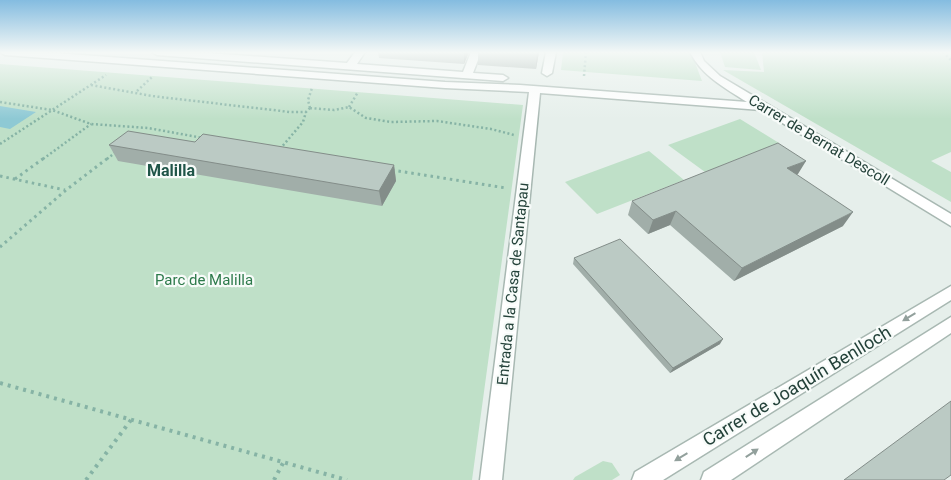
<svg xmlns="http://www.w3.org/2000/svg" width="951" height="480" font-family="Roboto,sans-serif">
<rect width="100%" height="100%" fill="#e6efeb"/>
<path fill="#bfe0c8" d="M563 52H691L702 81 561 70Z
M720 52H754L761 70 725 67Z
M762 52H951V152L931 161 951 172V202L723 70 764 72Z
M0 64 523 105 472 480H0Z
M740 119 779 143 705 172 668 145Z
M649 151 684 180 597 214 565 182Z
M603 461 612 463 620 475 612 480H573L575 477Z"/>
<path fill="#8ec9d4" d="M0 106 36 112 10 129 0 127Z"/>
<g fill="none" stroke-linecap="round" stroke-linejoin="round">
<defs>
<path id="minor" d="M0 52H42L445 82 520 85 747 102C725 88 702 76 690 52H700L704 61 720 76 951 214V226L761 110 540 93 502 480H480L529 92 445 88 5 55Z
M152 52H194L347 63 355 52H365L357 64 463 72 471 52H481L473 73 503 75 508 78 503 81 157 55Z
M546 52H556L552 73 547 76 542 73Z
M951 286V300L663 480H632L635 472Z
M951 317V333L731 480H701L704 472Z"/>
</defs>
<use href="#minor" stroke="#a8b8b2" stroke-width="3"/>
<path stroke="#86b3a5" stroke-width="2.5" stroke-dasharray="2 2.5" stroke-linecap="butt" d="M943 52 951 60
M584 76 586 52
M91 85 152 96 290 112H306
M137 91 152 77
M0 102 52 110 91 124 148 128 203 138
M349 107 358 92
M310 108 334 110 349 107 366 118 391 122 437 121 491 129 514 135
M310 108 308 100 312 88
M0 144 106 75
M280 149 303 122 306 112 310 108
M43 159 91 124
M107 159 117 151"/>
<path stroke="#86b3a5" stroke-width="3" stroke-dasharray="2.5 4" stroke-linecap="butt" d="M392 170 506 188
M0 176 65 190
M15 179 44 158
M0 247 66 190 108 158"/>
<path stroke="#86b3a5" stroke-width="4" stroke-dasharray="3 5" stroke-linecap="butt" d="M0 383 347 480
M86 480 131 420
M274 480 283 463"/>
<use href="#minor" fill="#fff" fill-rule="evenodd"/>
</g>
<path fill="#a1aea9" d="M378 52H469L464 64 379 58Z
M478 52H539L536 69 478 65Z
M195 142 394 165 396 181 382 206 118 161 109 145Z
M798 174 797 175 843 226 734 281 670 225 648 234 628 215 632 201Z
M574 258 720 344 670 373 573 264Z"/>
<path fill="#838d89" d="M464 52H469L464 64Z
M537 52H539L536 69Z
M806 161 798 174 780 182 787 168Z
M394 165 396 181 382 206 379 191Z
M676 211 670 225 648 234 653 220Z
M853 212 843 226 734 281 742 268Z
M723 339 720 344 670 373 673 368Z"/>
<path fill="#bbcac4" stroke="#838d89" d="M128 131 195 142 203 134 394 165 379 191 109 145Z
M778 143 806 161 787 168 853 212 742 268 676 211 653 220 632 201Z
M620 239 723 339 673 368 574 258Z
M951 401V475L944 480H844Z"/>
<defs><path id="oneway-solid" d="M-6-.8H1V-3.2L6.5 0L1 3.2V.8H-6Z" transform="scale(1.25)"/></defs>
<g fill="#92a09c">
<use href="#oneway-solid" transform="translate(909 317) rotate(149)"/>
<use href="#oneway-solid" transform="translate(752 453) rotate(-33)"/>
<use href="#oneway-solid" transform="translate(681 457) rotate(149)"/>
</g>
<linearGradient id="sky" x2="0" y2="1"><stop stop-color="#84bce0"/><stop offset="0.44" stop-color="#f4f8f6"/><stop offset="1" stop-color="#f4f8f6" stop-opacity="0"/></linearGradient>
<rect width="951" height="119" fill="url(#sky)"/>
<g text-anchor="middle" stroke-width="4.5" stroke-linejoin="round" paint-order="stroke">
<g font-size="15" fill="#24423a" stroke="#f7fbf9">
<text transform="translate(819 140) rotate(31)" y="5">Carrer de Bernat Descoll</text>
<text transform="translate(513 284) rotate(-84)" y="5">Entrada a la Casa de Santapau</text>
</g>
<g font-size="15" fill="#2d7a4b" stroke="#f7fbf9">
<text x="204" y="285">Parc de Malilla</text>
</g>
<g font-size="16" font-weight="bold" fill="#1f5548" stroke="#f7fbf9">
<text x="171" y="176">Malilla</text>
</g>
<g font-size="18" fill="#24423a" stroke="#f7fbf9">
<text transform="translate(797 386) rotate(-31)" y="6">Carrer de Joaquín Benlloch</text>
</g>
</g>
</svg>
